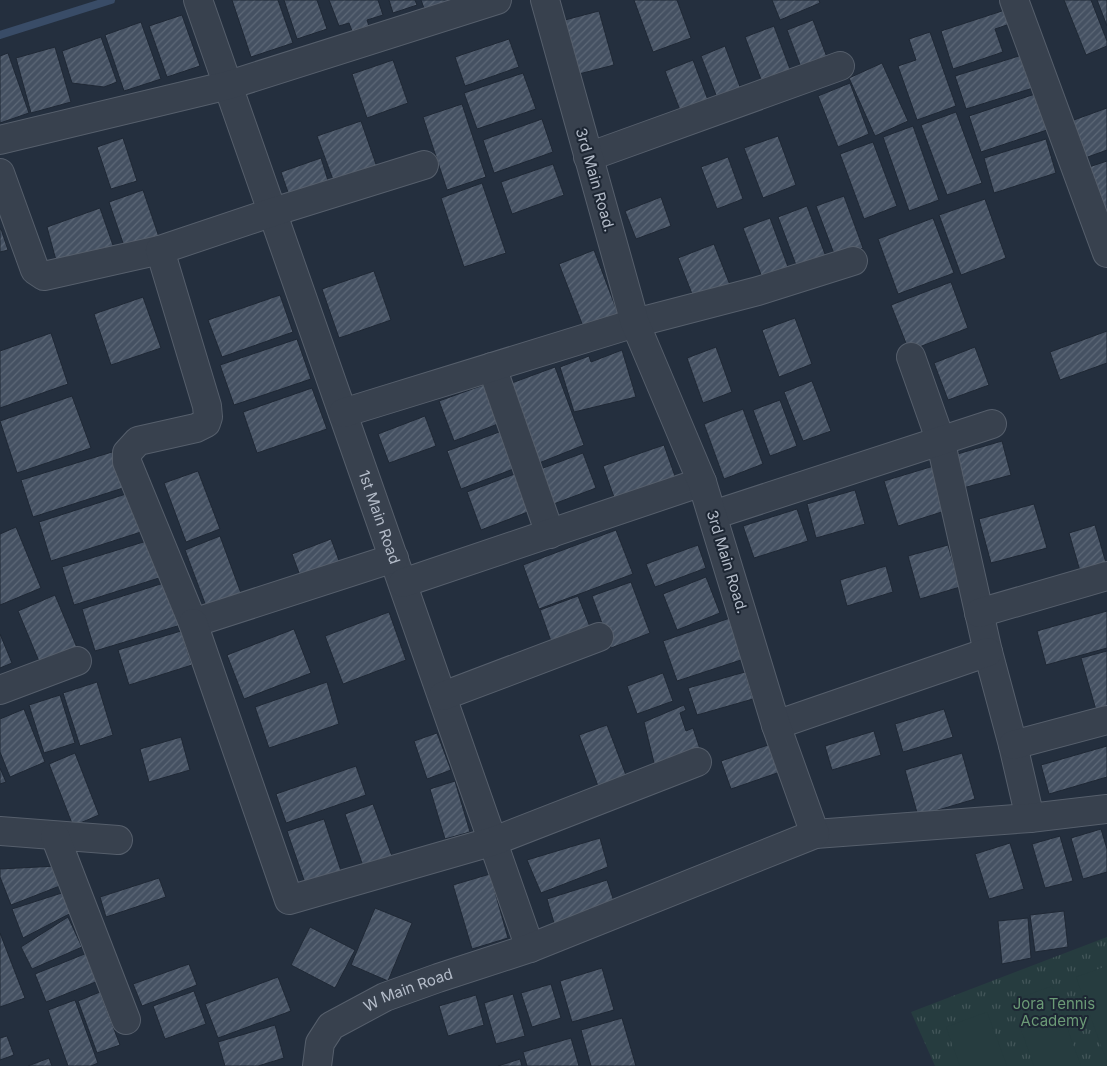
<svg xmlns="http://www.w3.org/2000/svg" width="1107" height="1066" font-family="Inter,sans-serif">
<defs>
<pattern id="grass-tufts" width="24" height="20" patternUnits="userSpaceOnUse" patternTransform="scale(1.25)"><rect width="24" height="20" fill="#263c3f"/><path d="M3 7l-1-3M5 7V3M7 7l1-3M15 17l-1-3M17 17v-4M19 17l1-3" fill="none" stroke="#435659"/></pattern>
<pattern id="building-hatch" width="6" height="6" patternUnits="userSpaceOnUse" patternTransform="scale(1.25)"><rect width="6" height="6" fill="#455162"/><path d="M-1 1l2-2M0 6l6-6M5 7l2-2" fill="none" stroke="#5d6877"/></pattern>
</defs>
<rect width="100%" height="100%" fill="#242f3e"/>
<path fill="url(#grass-tufts)" d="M1107 937V1066H935L911 1012Z"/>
<path fill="#263c3f" d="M1107 966V1062L1076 977Z
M1052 986 1081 1066H1034L1011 1001Z
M987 1012 1007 1066H960L946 1027Z"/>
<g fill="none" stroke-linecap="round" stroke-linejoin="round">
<path stroke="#394c67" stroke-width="8" d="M0 35 111 0"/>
</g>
<path fill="url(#building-hatch)" stroke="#1f2835" d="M232 0H278L293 43 251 57Z
M284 0H317L327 29 297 39Z
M329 0H378L383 15 367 20 369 26 352 31 349 23 339 26Z
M389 0H415L417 5 393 13Z
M421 0H457L425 11Z
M634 0H677L691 38 653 52Z
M772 0H819L820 3 780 20Z
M1064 0H1091L1107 41V46L1086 55Z
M1097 0H1107V26Z
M1005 10 1010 24 995 29 1003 52 953 69 941 31Z
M599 11 614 65 575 75 561 21Z
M182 15 200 66 167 77 149 26Z
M813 20 831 68 805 78 787 30Z
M141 22 161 79 124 91 105 35Z
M774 26 794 80 765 90 745 37Z
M930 32 956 106 917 120 898 66 916 60 909 39Z
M101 37 117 82 104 87 72 83 62 51Z
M509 39 519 67 465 86 455 57Z
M725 46 743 95 719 103 701 56Z
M55 47 71 102 31 113 16 58Z
M8 53 29 113 0 123V56Z
M1022 55 1033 88 966 109 955 76Z
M393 60 408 103 367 118 352 74Z
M693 60 711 108 683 118 665 71Z
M882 63 908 121 875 136 849 78Z
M523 73 536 109 477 129 464 93Z
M850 83 869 134 838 147 818 96Z
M1035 94 1047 130 981 152 969 116Z
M462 104 486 177 447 190 423 117Z
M1107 108V150L1085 158 1071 121Z
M956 112 982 183 947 195 921 125Z
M542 119 553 152 494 173 483 140Z
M361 121 379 173 336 188 317 136Z
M913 126 939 200 909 211 883 137Z
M778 136 796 185 763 198 744 148Z
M123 138 137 181 111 189 97 147Z
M1046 139 1056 173 994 193 984 158Z
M873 142 897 206 864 219 840 154Z
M728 157 743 199 717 209 701 167Z
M321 158 331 190 292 204 281 172Z
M1107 161V210L1105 211 1089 167Z
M553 164 564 195 512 214 501 182Z
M482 183 506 253 464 267 441 198Z
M143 190 160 240 126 252 109 202Z
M844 196 863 248 836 259 816 206Z
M661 197 671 226 636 239 625 211Z
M985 199 1006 258 961 275 939 215Z
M807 206 828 262 799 273 778 217Z
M100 208 115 251 57 264 47 227Z
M770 218 791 275 765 285 743 228Z
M933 218 954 273 898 294 878 239Z
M0 229H1L8 250 0 252Z
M714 244 730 285 694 299 678 258Z
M594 250 619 316 584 329 559 264Z
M374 271 391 320 339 338 322 289Z
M951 282 968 328 909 351 891 305Z
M280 295 293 332 222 357 208 320Z
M143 297 161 348 111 365 94 314Z
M795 318 812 364 779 377 762 330Z
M1107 331V363L1060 380 1050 352Z
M51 333 68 384 0 408V351Z
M297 339 311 379 234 405 220 365Z
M716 347 732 392 703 403 687 358Z
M975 347 989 385 948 400 934 363Z
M622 350 636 397 574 412 560 367 589 356 591 362Z
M555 367 584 445 539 463 509 384Z
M812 381 831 431 803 441 784 392Z
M489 383 503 422 454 441 439 401Z
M312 388 327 429 257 453 243 412Z
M72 396 91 448 17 473 0 421Z
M780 400 797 446 770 456 753 410Z
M743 409 763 464 724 479 704 424Z
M425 416 436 446 389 463 378 434Z
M502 431 516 468 461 489 447 451Z
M1002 441 1011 475 963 488 954 455Z
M664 445 677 482 616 503 603 466Z
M112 452 123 488 33 517 21 480Z
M583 453 596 488 551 505 538 470Z
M937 465 951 509 898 526 884 481Z
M198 471 220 529 186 542 164 483Z
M520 472 533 510 481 530 467 492Z
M855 490 865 524 816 538 807 504Z
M129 493 141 532 51 561 39 522Z
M1034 504 1047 548 991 563 979 519Z
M797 509 808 541 754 558 743 526Z
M1095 525 1106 563 1080 571 1069 533Z
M16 527 41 588 0 605V534Z
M616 530 633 574 539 609 523 565Z
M220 536 245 604 210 617 185 550Z
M331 539 341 566 302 581 292 554Z
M150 540 162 577 74 605 62 567Z
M698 545 706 568 655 587 646 564Z
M948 545 960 587 920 599 908 556Z
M886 566 893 592 847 606 840 580Z
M706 577 720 613 677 630 663 594Z
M170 581 184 624 95 651 82 609Z
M631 582 650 633 611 648 592 596Z
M55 595 78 650 41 666 18 611Z
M578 596 592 632 553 647 540 610Z
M1107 611V648L1046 665 1037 631Z
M389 612 406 660 343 684 325 636Z
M730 618 744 659 677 681 663 641Z
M294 629 311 673 244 699 227 655Z
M181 631 192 665 129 685 118 650Z
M0 634 12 663 0 668Z
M1107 651V707L1096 710 1081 658Z
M745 672 753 699 697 715 688 688Z
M663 673 673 701 637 714 627 686Z
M97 682 113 735 80 746 63 693Z
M327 682 339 724 269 748 255 707Z
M60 695 75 743 44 753 29 705Z
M684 705 686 710 680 713 686 731 693 728 702 755 655 767 644 722Z
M24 709 45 762 10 777 0 752V719Z
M944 709 953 737 903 752 895 724Z
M607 725 626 775 598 786 579 735Z
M874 731 881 755 832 770 825 746Z
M437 733 451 770 427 779 414 741Z
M181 737 190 770 149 782 140 749Z
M774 743 783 771 731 789 721 761Z
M1107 746V777L1049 794 1041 765Z
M75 753 99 815 73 826 49 764Z
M962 753 975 799 918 816 905 770Z
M356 766 366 795 286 823 276 794Z
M0 768 6 782 0 784Z
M455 781 470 832 445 839 430 789Z
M373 804 393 859 364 869 345 814Z
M324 819 341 871 305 883 287 831Z
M1101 829 1107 849V872L1083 879 1071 838Z
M1060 836 1073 881 1045 888 1032 844Z
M600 838 608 867 541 893 527 860Z
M1010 843 1024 889 989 899 975 854Z
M57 866 65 884 11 905 0 877V869Z
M490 874 508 938 472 949 453 885Z
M159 878 166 897 106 917 100 897Z
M607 880 617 911 556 930 547 899Z
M68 891 75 911 23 938 12 909Z
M375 908 412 923 388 981 351 965Z
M1064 911 1068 947 1035 952 1030 915Z
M68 917 82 947 32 969 21 947Z
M1028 918 1031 958 1002 964 998 921Z
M310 927 355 950 335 988 291 965Z
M0 933 25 998 0 1007Z
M87 953 98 981 46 1002 35 974Z
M189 964 197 985 142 1006 133 984Z
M602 968 614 1010 572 1022 560 981Z
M278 977 291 1011 218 1038 205 1004Z
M551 984 561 1018 532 1027 521 993Z
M194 991 206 1024 165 1039 153 1006Z
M100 992 120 1045 97 1053 78 1001Z
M513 994 525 1036 496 1044 484 1003Z
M476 995 484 1025 448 1036 439 1006Z
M75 1000 98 1063 91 1066H68L48 1010Z
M622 1018 636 1066H591L581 1030Z
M275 1025 284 1058 258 1066H225L218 1042Z
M7 1036 14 1055 0 1060V1038Z
M571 1038 579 1066H527L523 1052Z
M49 1058 52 1066H28Z
M520 1059 522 1066H498Z"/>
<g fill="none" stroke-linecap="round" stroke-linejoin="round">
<defs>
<g id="minor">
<path id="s1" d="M198 0 530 948"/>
<path d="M1014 0 1107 253"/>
<path d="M0 140 229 85 497 0"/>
<path d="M588 157 840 66"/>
<path d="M0 173 35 270 44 276 160 250"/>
<path d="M911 357 940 439 988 652 1013 745 1030 818"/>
<path d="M492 367 550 534"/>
<path d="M343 413 635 323 758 291 853 261"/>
<path d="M713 515 992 424"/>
<path d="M394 558 193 623 127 462V453L138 441 196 428 206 423 208 417 207 406 160 250 273 212 424 165"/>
<path d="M403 583 702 482"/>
<path d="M979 613 1107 576"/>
<path d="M193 623 289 900 494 841 697 762"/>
<path d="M0 690 77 661"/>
<path d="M443 696 599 637"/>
<path d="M776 725 988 652"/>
<path d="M1013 745 1107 720"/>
<path d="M0 831 118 840"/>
<path d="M815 834 1030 818 1107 809"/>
<path d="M55 836 126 1020"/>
<path id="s2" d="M317 1066 320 1043 331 1026 385 997 438 978 530 948 815 834 776 725 702 482 635 323 545 0"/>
</g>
</defs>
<use href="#minor" stroke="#565f6c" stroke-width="30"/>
<use href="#minor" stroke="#38414e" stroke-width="28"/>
</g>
<g text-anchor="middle" stroke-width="4" stroke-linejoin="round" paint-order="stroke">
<g font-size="15" fill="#b4bcc9" stroke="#1d2633">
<text transform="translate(595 180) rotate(74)" y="5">3rd Main Road.</text>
<text dy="5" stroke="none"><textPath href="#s1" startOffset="548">1st Main Road</textPath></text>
<text transform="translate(727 562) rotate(73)" y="5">3rd Main Road.</text>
<text dy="5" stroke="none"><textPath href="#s2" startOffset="129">W Main Road</textPath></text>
</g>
<g font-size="15" fill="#6b9a76" stroke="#1d2633">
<text x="1054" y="1009">Jora Tennis<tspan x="1054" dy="17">Academy</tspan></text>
</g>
</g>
</svg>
